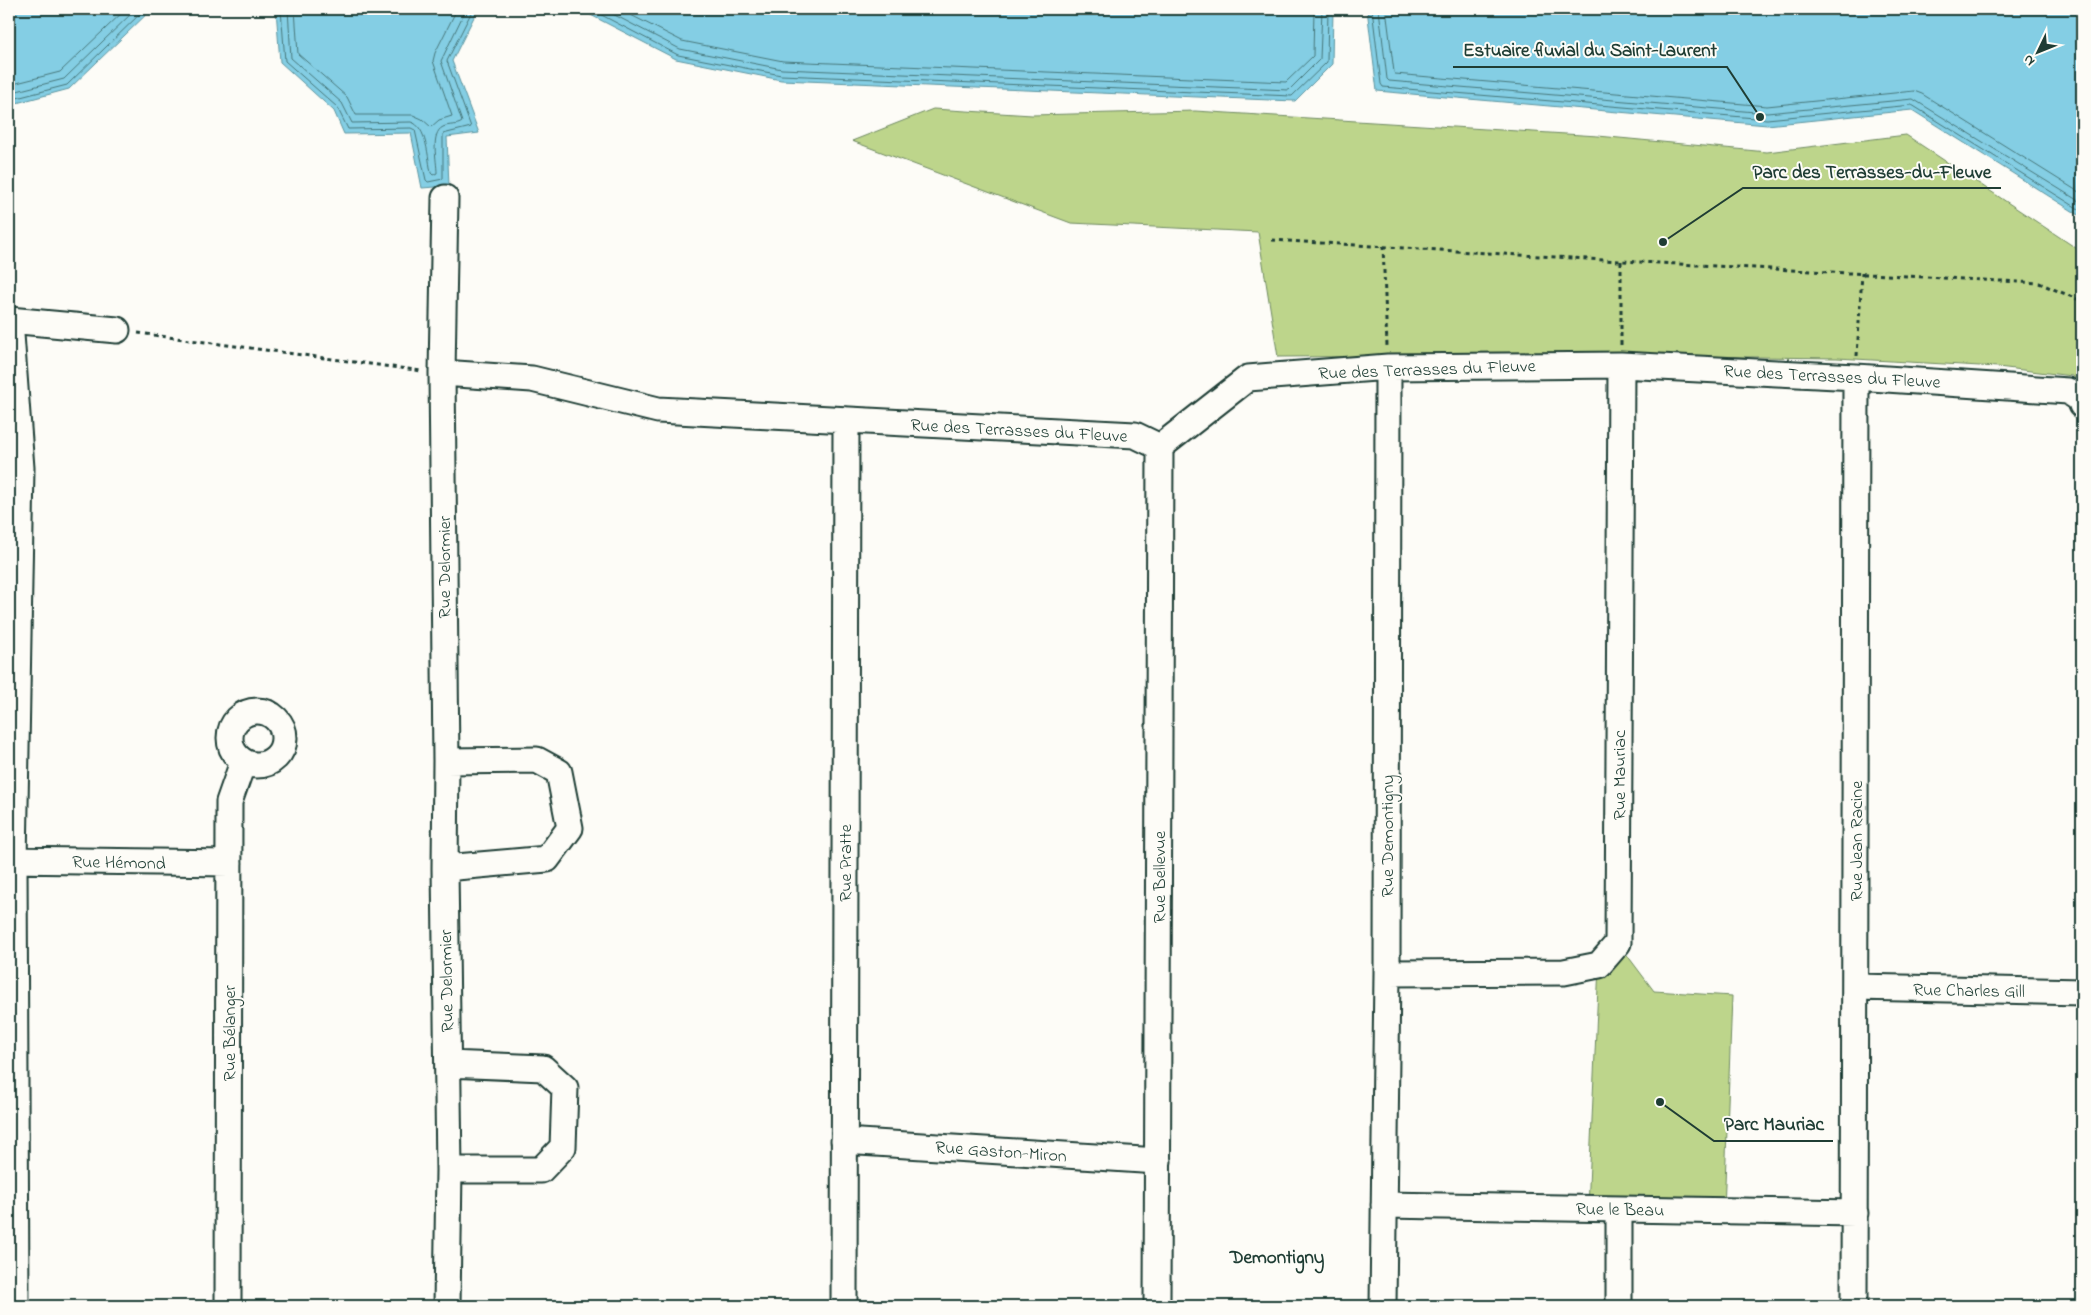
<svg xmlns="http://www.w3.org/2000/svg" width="2091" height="1315" font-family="'Indie Flower',sans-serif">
<rect width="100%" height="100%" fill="#fdfcf7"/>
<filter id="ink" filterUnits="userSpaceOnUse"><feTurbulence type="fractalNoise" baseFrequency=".02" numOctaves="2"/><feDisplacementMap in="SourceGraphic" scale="10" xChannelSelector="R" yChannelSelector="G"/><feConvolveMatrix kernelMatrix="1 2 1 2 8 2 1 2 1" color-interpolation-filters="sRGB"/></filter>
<g filter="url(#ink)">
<path fill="#bdd58b" stroke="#6e8960" d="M933 109 1032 115 1195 111 1598 136 1767 152 1906 135 2082 252V383L2072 376 1998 367 1837 358 1598 355 1278 357 1258 232 1071 223 852 141Z
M1618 943 1654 991 1732 996 1724 1211 1588 1208 1599 965Z"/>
<path fill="#84cee4" stroke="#5c949e" d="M9 9H152L69 89 9 105Z
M276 9H478L452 61 479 133 447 137 449 186 422 188 411 133 344 134 334 111 280 62Z
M579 9H1333L1332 64 1295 101 781 80 676 59Z
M1367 9H2082V217L1912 110 1767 125 1377 91Z"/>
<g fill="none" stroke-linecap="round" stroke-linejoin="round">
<path stroke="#47777a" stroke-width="1" d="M281 9 285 61 337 107 348 129 411 128 415 130 426 180 428 182 443 179V134L471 127 447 61 473 9
M288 9 291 58 342 103 352 123 411 122C427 126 428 159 431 173L433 175 437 173C437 161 430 133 443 127 449 124 457 126 462 122L441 61 466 9
M295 9 298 54 347 97 356 115H413L422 119 431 127 439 120 452 116 433 61 435 53 457 9
M590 9 678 55 781 75 1292 96 1327 62 1328 9
M603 9 680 49 782 69 1289 90 1320 59 1322 9
M619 9 682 41 783 61 1286 82 1313 56 1314 9
M1372 9 1381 84 1383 87 1767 119 1912 105 2082 211
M1379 9 1387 79 1389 81 1767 113 1913 99 2082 203
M1386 9 1394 72 1395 74 1767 106 1914 91 1922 94 2082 194
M9 85 60 72 126 9
M9 93 64 79 136 9
M9 100 67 85 145 9"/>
<defs>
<path id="minor" d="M445 198 442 373 446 761 445 868 449 1170 447 1306
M9 320 117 330
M10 321 21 468 14 861 16 1306
M442 373 532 379 658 410 1135 435 1160 447 1248 378 1388 367 1621 365 1856 377 2068 391 2080 399 2082 405
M230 738a27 27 0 1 1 54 0a27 27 0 1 1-54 0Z
M9 860 229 863
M445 868 547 859 570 828 559 772 537 760 446 761
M1387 973 1564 972 1599 965 1618 943 1621 365
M1856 987 2082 992
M448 1064 543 1068 565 1088 563 1147 541 1170H449
M844 1141 1158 1161
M1384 1205 1855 1213
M228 1306 229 802 243 762
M844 1306 846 420
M1157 1306 1160 447
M1383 1306 1387 973 1388 367
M1619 1306V1209
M1854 1306 1856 377"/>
</defs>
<use href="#minor" stroke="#1f3d34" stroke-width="29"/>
<path stroke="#1f3d34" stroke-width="3" stroke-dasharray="4 4" stroke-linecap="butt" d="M1272 240 1621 261 2039 283 2082 301
M1383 246 1387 346
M1621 261V345
M138 333 422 371
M1857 356 1862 273"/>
<use href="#minor" stroke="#fdfcf7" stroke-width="25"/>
</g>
</g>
<g text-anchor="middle" stroke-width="4" stroke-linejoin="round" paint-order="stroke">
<g font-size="18" fill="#1f3d34" stroke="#fdfcf7">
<text transform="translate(1427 369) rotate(-2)" y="6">Rue des Terrasses du Fleuve</text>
<text transform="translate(1832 376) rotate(3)" y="6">Rue des Terrasses du Fleuve</text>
<text transform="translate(1019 430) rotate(3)" y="6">Rue des Terrasses du Fleuve</text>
<text transform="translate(444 567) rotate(-90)" y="6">Rue Delormier</text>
<text transform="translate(1619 775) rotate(-90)" y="6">Rue Mauriac</text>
<text transform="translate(1387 836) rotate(-90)" y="6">Rue Demontigny</text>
<text transform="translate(1856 841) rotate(-90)" y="6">Rue Jean Racine</text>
<text transform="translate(119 862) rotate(1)" y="6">Rue Hémond</text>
<text transform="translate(845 863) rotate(-90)" y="6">Rue Pratte</text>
<text transform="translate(1159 877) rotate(-90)" y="6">Rue Bellevue</text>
<text transform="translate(446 981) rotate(-91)" y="6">Rue Delormier</text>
<text transform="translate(1969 990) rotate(1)" y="6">Rue Charles Gill</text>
<text transform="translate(229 1033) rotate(-90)" y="6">Rue Bélanger</text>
<text transform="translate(1001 1151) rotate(4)" y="6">Rue Gaston-Miron</text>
<text transform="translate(1620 1209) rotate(1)" y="6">Rue le Beau</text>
</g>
<g font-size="19" font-weight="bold" fill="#1f3d34" stroke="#fdfcf7">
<text x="1277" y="1263">Demontigny</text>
</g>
</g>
<path fill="none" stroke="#1f3d34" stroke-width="2" d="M1760 117L1727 67H1453M1663 242L1743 188H2001M1660 1102L1714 1141H1833"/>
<g fill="#1f3d34" stroke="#fdfcf7" stroke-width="2">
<circle cx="1760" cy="117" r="5"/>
<circle cx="1663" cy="242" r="5"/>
<circle cx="1660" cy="1102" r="5"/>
</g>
<g font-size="19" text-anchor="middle" font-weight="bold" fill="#1f3d34" stroke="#fdfcf7" stroke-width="4" stroke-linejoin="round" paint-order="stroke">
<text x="1590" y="56">Estuaire fluvial du Saint-Laurent</text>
<text x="1872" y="178">Parc des Terrasses-du-Fleuve</text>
<text x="1774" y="1130">Parc Mauriac</text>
</g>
<rect width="2091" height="1315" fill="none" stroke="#fdfcf7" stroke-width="30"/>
<rect x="15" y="15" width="2061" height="1285" fill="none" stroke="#1f3d34" stroke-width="2" filter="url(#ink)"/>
<g transform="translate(2038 52) rotate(227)" stroke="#fdfcf7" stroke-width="4" paint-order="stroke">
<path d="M0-4L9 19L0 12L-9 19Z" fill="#1f3d34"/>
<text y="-8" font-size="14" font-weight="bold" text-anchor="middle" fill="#1f3d34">N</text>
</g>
</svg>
